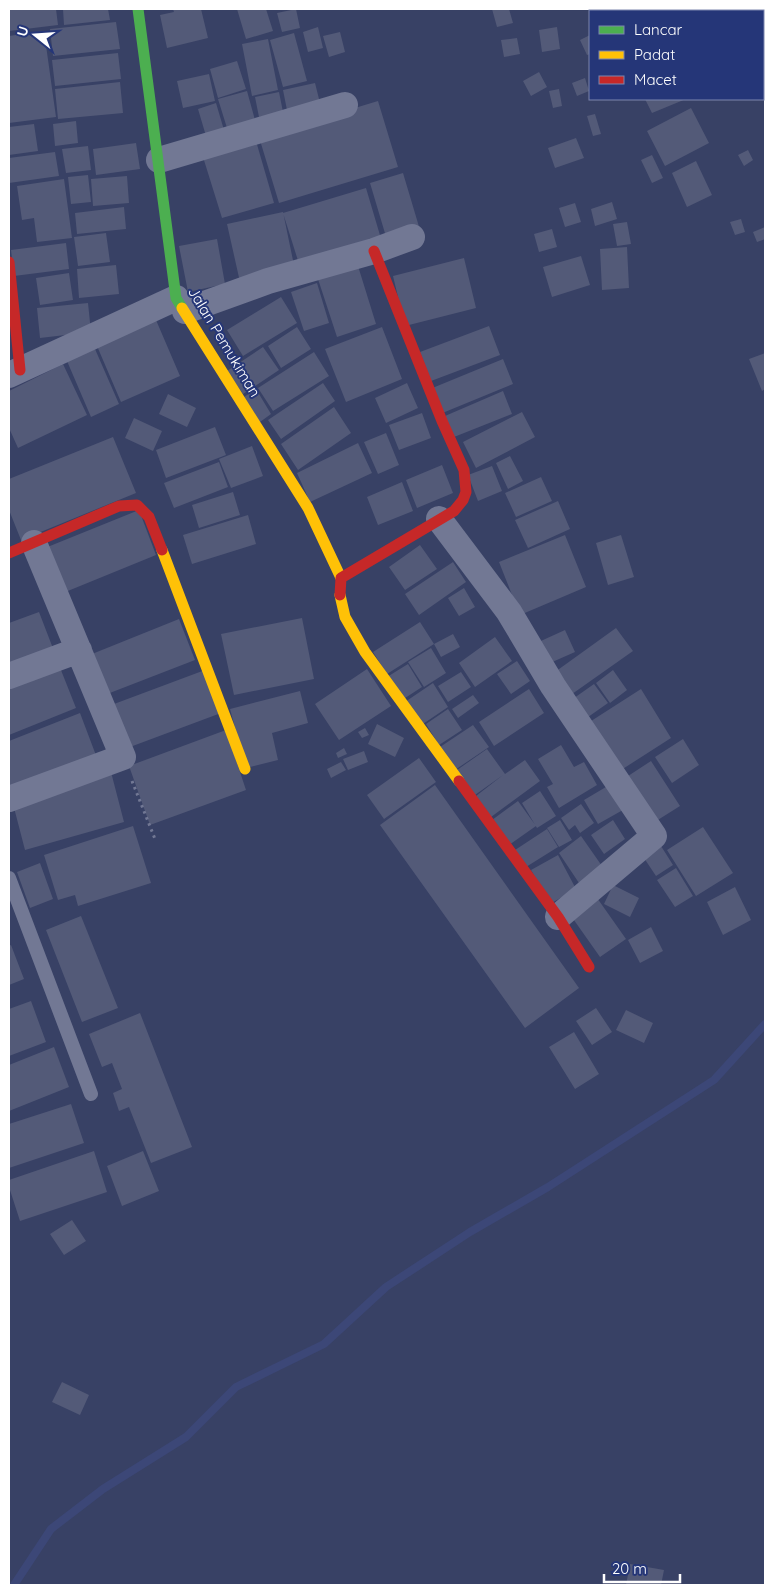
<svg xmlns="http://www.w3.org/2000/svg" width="774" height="1594" font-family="Quicksand,sans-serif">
<rect width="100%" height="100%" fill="#384165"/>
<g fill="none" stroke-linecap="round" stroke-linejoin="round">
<path stroke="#3c4777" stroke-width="8" d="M14 1585 51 1529 103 1489 186 1437 236 1387 324 1344 386 1287 470 1232 548 1187 714 1080 765 1024"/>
</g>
<path fill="#535a78" d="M9 9H56L58 25 9 31Z
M63 9H108L110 20 64 25Z
M173 9H201L208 38 167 48 160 15 174 12Z
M237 9H266L273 31 246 39Z
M296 9 300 28 282 32 277 13Z
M492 9H509L513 23 497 27Z
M628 9H645L646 11H623Z
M116 22 120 49 53 56 50 29Z
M318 27 323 48 308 52 303 32Z
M557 27 560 49 542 52 539 30Z
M44 31 56 117 9 123V36Z
M340 32 345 52 329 57 323 36Z
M294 33 307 81 283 87 270 40Z
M590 35V54L587 55 580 40Z
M517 38 520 54 504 57 501 40Z
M268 39 278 90 252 96 242 44Z
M118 53 121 79 55 86 52 60Z
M237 61 246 89 218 98 210 69Z
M539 72 547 87 531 96 523 81Z
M209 74 215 101 183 108 177 81Z
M585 78 589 91 577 96 572 83Z
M120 82 123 113 58 119 55 89Z
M315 83 320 103 287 110 283 90Z
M559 89 562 106 553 108 549 91Z
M247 91 255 120 227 128 218 99Z
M279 92 283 112 259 117 255 97Z
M645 99H686L652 113Z
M378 101 398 167 279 203 259 137Z
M216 103 224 130 206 136 198 109Z
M691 108 709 143 665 166 647 131Z
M595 114 601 134 593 136 587 116Z
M76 121 78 143 55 146 53 124Z
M34 124 38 151 9 155V127Z
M576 138 584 158 555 168 548 148Z
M256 141 274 203 222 218 203 157Z
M136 143 140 169 96 175 93 149Z
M88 146 91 170 66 173 62 149Z
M748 150 753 160 744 166 738 155Z
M55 152 59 176 9 183V158Z
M652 155 663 178 652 183 641 160Z
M696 161 712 195 687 207 672 173Z
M403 173 420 230 387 240 370 183Z
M88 175 91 202 71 204 68 177Z
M127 176 129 203 93 206 91 179Z
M64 179 72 238 37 242 34 218 22 220 17 186Z
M366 188 382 242 300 267 283 213Z
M612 202 617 219 595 226 591 209Z
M575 203 581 222 565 227 559 208Z
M124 207 126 229 77 234 75 213Z
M283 212 295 270 240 282 227 224Z
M741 219 745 232 735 235 730 222Z
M627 222 631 244 617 246 613 224Z
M765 227V239L757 242 753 232Z
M552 229 557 247 539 252 534 234Z
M106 233 110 262 78 266 74 237Z
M217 239 225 284 188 292 179 246Z
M66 243 69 269 14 276 11 250Z
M627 247 629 288 602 290 600 249Z
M581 256 590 285 552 297 543 267Z
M464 258 476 308 405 326 393 276Z
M116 265 119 294 79 298 77 269Z
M358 266 376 324 337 337 318 279Z
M69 273 73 300 40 305 36 278Z
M317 283 329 323 304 331 291 292Z
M281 297 297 323 243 356 227 330Z
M88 303 91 332 40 338 37 308Z
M156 320 180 376 121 402 97 346Z
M489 326 500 355 431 381 420 352Z
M297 327 311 349 281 368 268 346Z
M382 327 402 379 346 402 325 349Z
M263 347 279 370 243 394 227 371Z
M95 349 119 404 91 417 67 361Z
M314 352 329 376 273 411 258 388Z
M765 353V389L762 391 749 359Z
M503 359 513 384 440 414 430 389Z
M63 364 87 415 18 448 9 428V391Z
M323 383 335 401 281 439 268 420Z
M407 383 418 408 386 423 375 398Z
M256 389 271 414 260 422 244 397Z
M503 391 512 414 454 437 445 416Z
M168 394 196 408 187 427 159 414Z
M334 407 351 433 298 470 281 444Z
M522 412 535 437 476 468 463 442Z
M422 413 431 438 399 450 389 425Z
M134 418 162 431 153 451 125 438Z
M215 427 226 455 166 478 156 450Z
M386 433 399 465 378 474 364 442Z
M113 437 136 493 21 540 9 510V479Z
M358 443 372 473 310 502 297 473Z
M252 446 263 476 231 488 219 459Z
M510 456 523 481 508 489 496 463Z
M219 462 228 487 174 508 164 483Z
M442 465 453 493 417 508 406 480Z
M492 466 502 491 478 501 468 475Z
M541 477 552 501 516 517 505 493Z
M402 482 413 511 378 525 367 497Z
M233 492 240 515 199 528 192 505Z
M558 501 570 529 528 548 515 520Z
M139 510 156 555 58 595 40 550Z
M248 515 256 544 192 564 183 535Z
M565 535 586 587 520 615 499 562Z
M621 535 634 577 608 585 596 543Z
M420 545 437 569 405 590 389 567Z
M453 562 466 582 419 615 405 594Z
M464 588 475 607 459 616 448 598Z
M39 612 54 651 9 669V623Z
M302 618 314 679 234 695 221 634Z
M179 619 195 660 102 696 87 656Z
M420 622 434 644 387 674 373 652Z
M616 628 633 651 565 699 548 677Z
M565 630 575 652 541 667 532 645Z
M453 634 460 647 441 657 434 644Z
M495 637 512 661 475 687 459 663Z
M431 648 446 673 424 687 408 662Z
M57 660 76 708 9 735V679Z
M517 661 530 681 511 694 497 674Z
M408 664 422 687 402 700 387 677Z
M367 669 391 706 339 740 315 704Z
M205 670 221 713 122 750 106 707Z
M613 670 627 690 610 703 596 683Z
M461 672 471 687 448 702 438 686Z
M433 683 448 707 420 726 405 702Z
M594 684 608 703 581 722 567 703Z
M529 689 544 713 494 746 479 722Z
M641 689 671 738 618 772 588 723Z
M300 691 308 723 272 733 278 760 246 768 230 709Z
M473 695 479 703 458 718 452 709Z
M448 709 462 730 439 745 426 724Z
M80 713 97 758 9 793V741Z
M377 724 404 738 395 757 368 744Z
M473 725 489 747 455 770 440 747Z
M365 728 369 735 362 738 358 732Z
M226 730 246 790 150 825 129 766Z
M683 739 699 765 672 783 655 757Z
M561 745 574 767 584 762 597 785 559 808 547 787 553 784 538 759Z
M344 748 347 754 338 758 336 753Z
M487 749 505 774 525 760 540 781 491 817 476 796 503 775 475 795 457 770Z
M364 751 368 762 348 770 343 759Z
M419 758 436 782 384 819 367 795Z
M651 761 680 806 653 823 625 778Z
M341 762 346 770 331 778 327 769Z
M111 772 124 822 25 850 12 800Z
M616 781 630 806 598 824 584 800Z
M435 785 579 988 525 1028 380 825Z
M540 791 556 816 537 828 522 803Z
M518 801 536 826 509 845 492 820Z
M581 804 594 823 580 833 575 825 569 830 561 818Z
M560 820 572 840 559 847 547 828Z
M613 820 625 839 604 854 591 835Z
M133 826 151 883 78 906 75 895 58 900 44 855Z
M703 827 733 873 696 896 667 850Z
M547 829 558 847 526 867 515 850Z
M581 836 602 866 579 883 559 853Z
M661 846 673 865 656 876 644 858Z
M558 855 576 889 550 904 531 870Z
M40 863 53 899 30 908 17 872Z
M676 868 693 896 675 907 657 880Z
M613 885 639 898 630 917 604 904Z
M735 887 751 920 723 935 707 902Z
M595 895 626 939 600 957 569 913Z
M81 916 118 1008 82 1022 46 930Z
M651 927 663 951 640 963 628 940Z
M11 945 24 979 9 985V946Z
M31 1001 46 1042 9 1056V1009Z
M596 1008 612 1032 592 1045 576 1021Z
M626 1010 653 1023 644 1043 616 1030Z
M140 1013 192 1147 151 1163 129 1107 119 1111 113 1093 122 1089 112 1063 102 1067 89 1034Z
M574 1032 599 1074 575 1089 549 1047Z
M54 1047 69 1087 9 1111V1065Z
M71 1104 84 1143 9 1168V1124Z
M94 1151 107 1192 20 1221 9 1187V1180Z
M143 1151 159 1191 122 1206 107 1166Z
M72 1220 86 1241 64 1255 50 1234Z
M62 1382 89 1395 80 1415 52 1402Z
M630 1564 664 1570 661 1585H626Z"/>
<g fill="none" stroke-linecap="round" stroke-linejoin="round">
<path stroke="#727894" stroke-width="3" stroke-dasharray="2.5 4" stroke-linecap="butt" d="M132 781 155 839"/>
<path stroke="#727894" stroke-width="14" d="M9 878 91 1094"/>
<path stroke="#727894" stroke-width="26" d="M753 9 754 11
M763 36 765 43
M159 160 345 105
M185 311 268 281 374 251 412 237
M9 375 176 298
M439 519 509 612 553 686 654 836 558 917
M9 676 79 650
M9 799 123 757 34 543"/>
<path stroke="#4caf50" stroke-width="11" d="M138 9 176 298 182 308"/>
<path stroke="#ffc107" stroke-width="11" d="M182 308 308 508 341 578
M162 550 245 769
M340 595 345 617 365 652 459 781"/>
<path stroke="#c62828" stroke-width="11" d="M9 262 20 370
M9 553 119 506 137 505 149 517 162 550
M340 595 341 578 454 511 463 500 466 492 464 470 442 421 374 251
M459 781 558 917 589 967"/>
</g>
<g text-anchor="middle" stroke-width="4" stroke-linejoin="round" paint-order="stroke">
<g font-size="15" fill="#fff" stroke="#253678">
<text transform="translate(224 342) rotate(59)" y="5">Jalan Pemukiman</text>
</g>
</g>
<rect width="774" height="1594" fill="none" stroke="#ffffff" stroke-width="20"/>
<rect x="589" y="10" width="175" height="90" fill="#253678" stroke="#7c86ae"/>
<rect x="599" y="26" width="25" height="8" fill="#4caf50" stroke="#7c86ae"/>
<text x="634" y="35" font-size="15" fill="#ffffff">Lancar</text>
<rect x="599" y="51" width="25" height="8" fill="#ffc107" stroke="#7c86ae"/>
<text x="634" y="60" font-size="15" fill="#ffffff">Padat</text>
<rect x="599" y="76" width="25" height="8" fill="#c62828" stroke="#7c86ae"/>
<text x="634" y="85" font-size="15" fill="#ffffff">Macet</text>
<g transform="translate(35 35) rotate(287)" stroke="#253678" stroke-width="4" paint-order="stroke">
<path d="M0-4L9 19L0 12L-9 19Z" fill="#ffffff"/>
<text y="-8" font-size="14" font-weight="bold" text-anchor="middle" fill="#ffffff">U</text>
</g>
<path d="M604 1574v8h76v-8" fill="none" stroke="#ffffff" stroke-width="2.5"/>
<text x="612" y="1574" font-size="15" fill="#ffffff" stroke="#253678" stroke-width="4" paint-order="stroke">20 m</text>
</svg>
